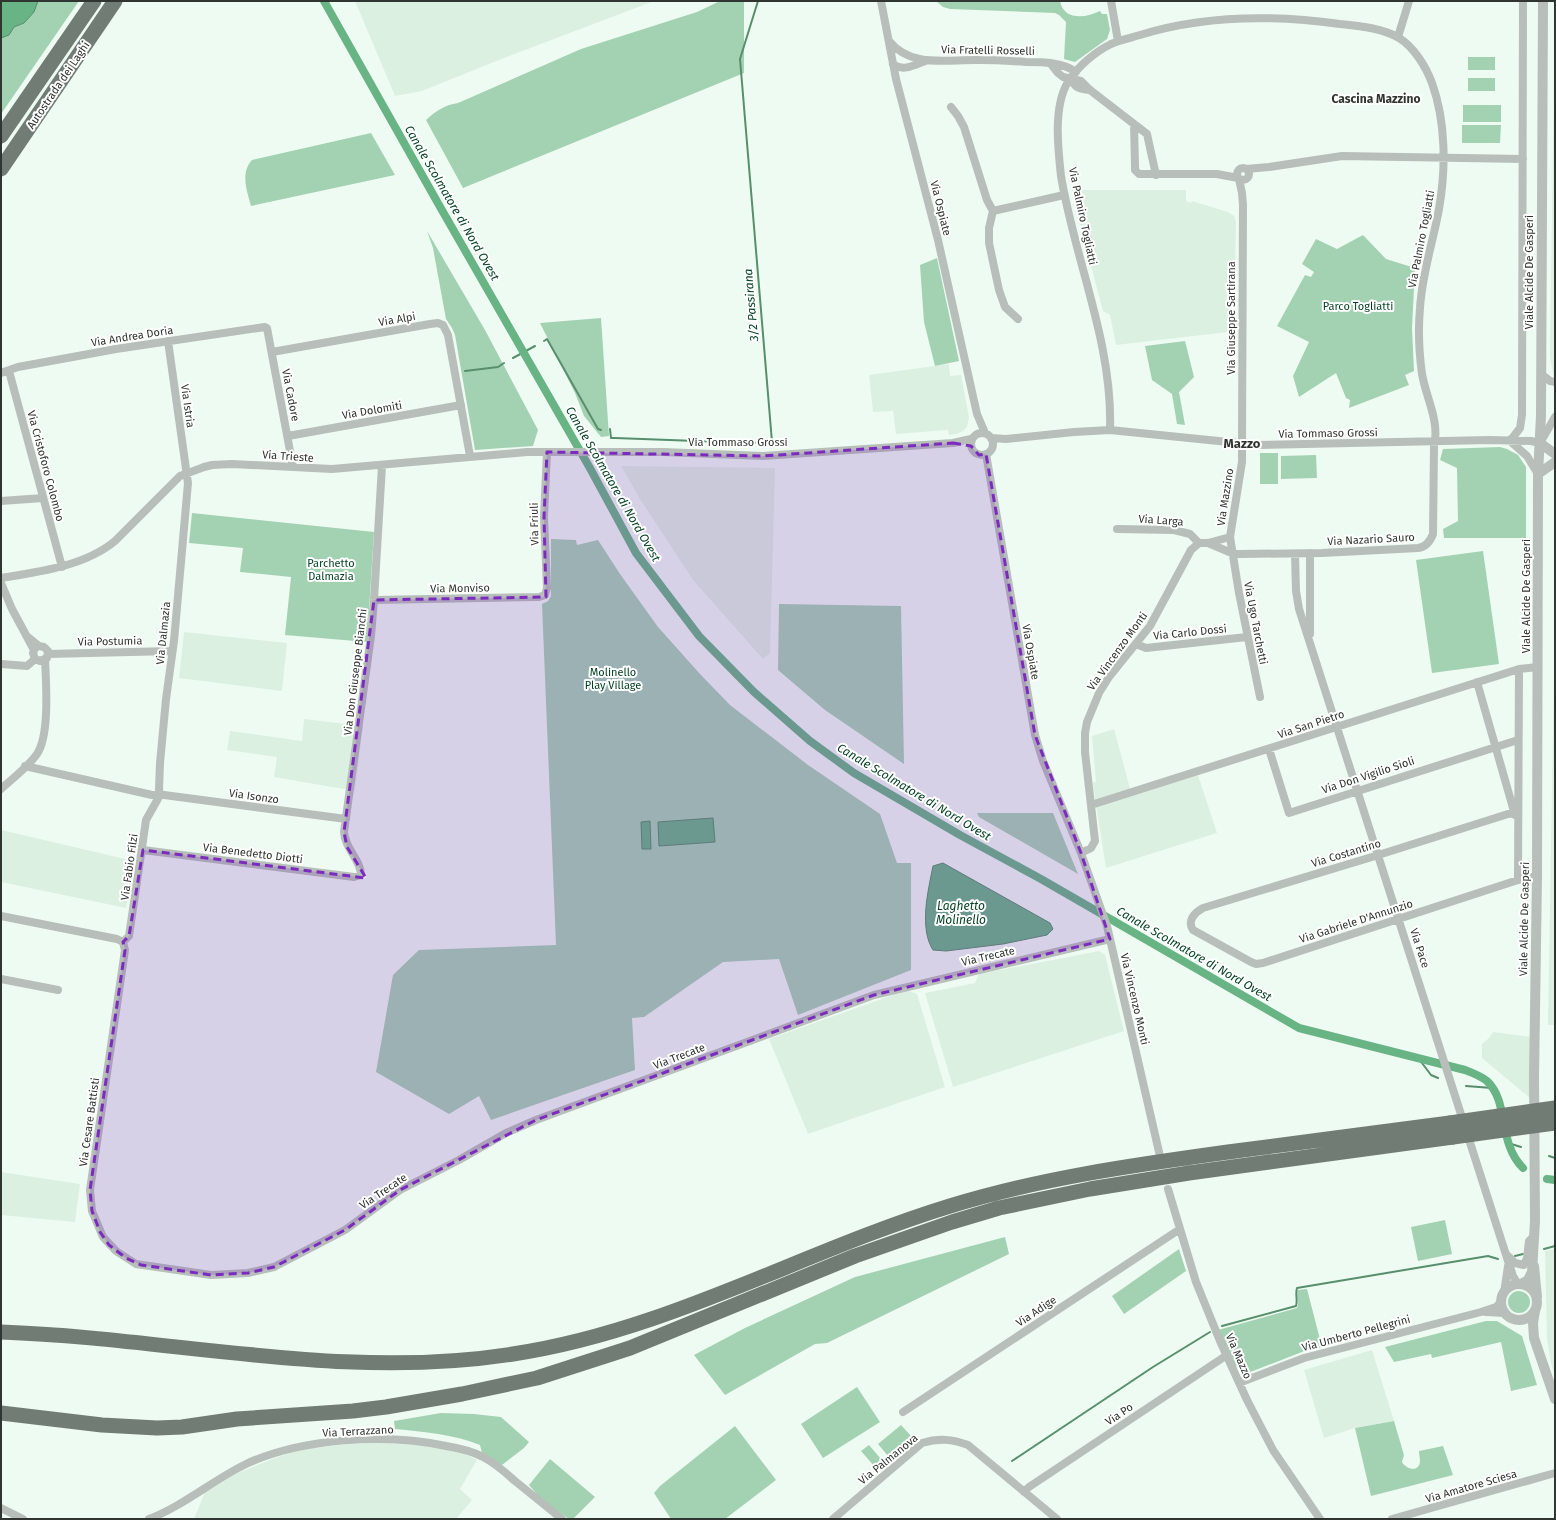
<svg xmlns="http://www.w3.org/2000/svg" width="1556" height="1520" font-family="'Fira Sans',sans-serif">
<rect width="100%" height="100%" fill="#eefbf2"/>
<path fill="#dcf0e2" d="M355 1H654L499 60 422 91 395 96Z
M1555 1V385L1550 356Z
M1080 190H1186V201L1191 203 1192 201 1228 212 1234 216 1236 222 1235 282 1228 295V332L1116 345 1110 315 1103 311 1079 221Z
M949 364 950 376 961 375 969 417 967 427 963 431 956 434 949 435 948 430 896 434 893 411 873 412 869 375Z
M621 466 775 468 770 653 763 659 693 580 640 499Z
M184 632 287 643 282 691 179 678Z
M1554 670H1555V1025H1548Z
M304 719 363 726 355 791 274 777 277 757 227 750 230 731 302 741Z
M1114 729 1132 796 1198 775 1217 833 1106 868 1095 799 1093 782H1096L1092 736Z
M1 830 134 861 126 908 1 882Z
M1099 951 1105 955 1124 1031 953 1087 925 993 975 983 979 974Z
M907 990 917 994 945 1087 808 1134 769 1039Z
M1493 1032 1532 1037 1530 1098 1482 1058V1044L1489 1038Z
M1 1172 80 1184 75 1222 1 1215Z
M1555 1249V1376L1551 1363 1547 1339 1545 1251Z
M1372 1350 1394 1421 1355 1428 1324 1438 1304 1370Z
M378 1443 434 1446 467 1455 477 1460 460 1489 472 1500 456 1519H194L205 1492 238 1473 275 1458 302 1449 348 1444Z"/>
<path fill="#a3d2b2" d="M1 1H79L1 114Z
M720 1H744V73L463 188 426 120C436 111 444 105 458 103L581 49 697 12Z
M936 1H1060C1064 21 1086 18 1100 11L1102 14H1107L1110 30 1107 39 1075 62 1064 59 1066 22 1059 15 1055 13 950 9 943 7Z
M1468 57H1495V70H1468Z
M1468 78H1495V91H1468Z
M1463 105H1501V122H1463Z
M1462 125H1501L1500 143H1462Z
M371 133 395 175 251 206C247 191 240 173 252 160Z
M427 231 485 330 538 430 533 446 475 450 455 335 452 328 446 319 433 248Z
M1363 235 1386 259 1415 268 1412 328 1414 371 1405 375 1409 385 1349 408 1350 400 1346 398 1336 373 1299 397 1293 376 1309 342 1277 326 1305 275 1311 277 1314 272 1302 264 1316 239 1337 249Z
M937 258 959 361 935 366 924 322 920 265Z
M601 318 609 436 601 437 584 416 575 393 540 323Z
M1185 341 1194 377 1179 392 1185 425 1177 424 1172 394 1152 380 1145 346Z
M1500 447 1507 449 1518 455 1526 467V538H1444L1443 529 1458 521 1457 468 1440 460 1443 449Z
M1260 453H1278V484H1260Z
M1316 455 1317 478 1281 479V456Z
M192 513 374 532 367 642 285 635 291 577 240 572 243 548 189 543Z
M551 539 576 540 577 545 598 540 620 574 658 627 700 674 730 705 808 765 880 814 897 863H911V970L798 1015 779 959 723 962 644 1017 632 1018 635 1070 491 1120 479 1096 449 1114 376 1072 393 975 419 950 556 945 542 604 548 601 551 596Z
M1483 551 1499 664 1432 673 1416 560Z
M779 604 901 606 904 764 825 710 778 670Z
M977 813H1053L1078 874 979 817Z
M1445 1220 1452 1254 1418 1261 1411 1227Z
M1005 1237 1009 1254 827 1343 815 1344 725 1395 694 1355 745 1328 855 1277Z
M1179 1249 1186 1271 1124 1314 1112 1296Z
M1307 1289 1322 1347 1307 1350 1253 1371 1249 1372 1235 1366 1218 1330 1297 1308C1300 1302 1296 1296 1298 1290Z
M1508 1302a11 11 0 1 1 22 0a11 11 0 1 1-22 0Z
M1486 1321H1497L1522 1336 1537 1385 1511 1391 1501 1342 1432 1358 1431 1354 1394 1362 1385 1347Z
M857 1387 880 1422 823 1458 801 1424Z
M441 1413 474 1414 501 1417 529 1442 524 1448 502 1465 482 1453 480 1445C453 1434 424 1432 395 1429L394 1421Z
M1394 1421 1404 1455 1402 1462C1406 1469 1418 1473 1420 1462 1420 1458 1419 1454 1419 1451L1443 1446 1453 1475 1371 1496 1355 1428Z
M901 1425 911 1436 888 1456 878 1444Z
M735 1426 776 1480 725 1519H671L654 1493 660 1486Z
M869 1445 881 1459 874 1466 861 1451Z
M550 1459 595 1497 573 1519H569L542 1500 529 1485Z"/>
<path fill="#68b484" stroke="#578e6b" d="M1 1H38L34 12 24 23 14 27 9 35 1 38Z
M713 818 715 842 659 846 658 822Z
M650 821 651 849H642L641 822Z
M943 863 1050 923 1053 929 1047 935 1003 944 946 951 933 950C919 928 928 891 933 866Z"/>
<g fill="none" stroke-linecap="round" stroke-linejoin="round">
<path stroke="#578e6b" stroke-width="2" d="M544 341 547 339 598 429 601 430
M513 358 535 346
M465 371 498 367 504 363
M610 429 611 438H615L751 443 772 442 740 59 758 1
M1419 1059 1431 1075 1438 1078
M1466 1086 1492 1088
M1508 1143 1521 1147
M1549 1156 1555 1158
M1544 1249 1555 1246
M1515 1256 1523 1254
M1222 1326 1296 1306C1298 1300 1295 1294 1297 1288L1488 1256 1498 1259
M1012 1461 1153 1367 1210 1332"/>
<path stroke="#68b484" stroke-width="8" d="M324 1 439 205 591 470 636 553 699 636 754 692 810 741 854 773 960 835 1041 879 1299 1028 1465 1070C1473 1073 1481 1076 1487 1081 1510 1103 1497 1142 1523 1168
M1547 1179 1555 1180"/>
<path stroke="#b8beba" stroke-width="8" d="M881 1 896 79 938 240 977 414 985 433
M1111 1 1118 41
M1398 37 1409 1
M889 41C912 69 948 59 980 60 995 60 1011 61 1026 62 1043 62 1062 62 1076 72
M1050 63 1058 73 1063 77 1081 81 1090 90 1147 134 1156 175
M893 64C903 72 915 65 925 61
M1071 78C1074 88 1080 89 1090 90
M951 107 958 116 964 127 987 200 993 211
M1134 124 1135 165V170L1139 174H1217L1238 178
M1237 174a6 6 0 1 1 12 0a6 6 0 1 1-12 0Z
M1246 169 1269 167 1342 156 1523 159
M1239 179 1242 193 1243 205 1242 444V462L1230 537 1239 593 1260 697
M1018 319 1005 307 999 290 989 243V228L993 211 1064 195
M272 352 430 324 438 323 443 325 448 335 470 456
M9 371 62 567
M1 373 18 367 116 349 265 327 267 328 293 467
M1541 374 1550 381 1555 382
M1110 430C1113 343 1075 261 1061 176 1058 149 1053 106 1068 82 1078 66 1095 52 1111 44 1120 40 1130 38 1140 35 1204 15 1274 15 1340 24 1359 26 1382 28 1399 38 1414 47 1426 67 1432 83 1446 122 1446 169 1439 209 1433 242 1422 274 1420 308 1418 330 1419 352 1422 374 1426 398 1440 421 1434 446L1433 534C1430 542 1426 547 1418 548L1322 553 1240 554H1234L1208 543
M971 444a11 11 0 1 1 22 0a11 11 0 1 1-22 0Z
M288 436 461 405
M991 438 1006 439 1074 432 1110 430 1258 445 1490 440 1531 441 1540 443 1555 417
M1509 440 1527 456 1538 474
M1511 440 1520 428 1522 415 1523 1
M986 454 1035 735 1043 761 1081 853 1107 926 1159 1152
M1 501 43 498
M1117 529 1174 530 1190 534 1199 543
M1310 553V634
M1295 554 1296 591 1299 609 1508 1261 1513 1276 1518 1284
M1 578C39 572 85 566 115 541L180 476 204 467 212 465 232 464 332 469 527 452H663L763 456 953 443 971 439
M1 583 12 609 34 650
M374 600 539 597 545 595 547 588 544 517 547 452
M28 637 39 646 44 647 48 651 47 658 40 661 35 659 33 653 35 648 39 646
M1136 644 1146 648 1247 637
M48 654 172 651
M1 664 27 666 35 659
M1477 682 1515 815
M1269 749 1289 813 1518 740
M25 766 152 795H164L346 819
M1 789C13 778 28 767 37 754 50 735 46 682 45 659
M160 795 159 789 160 763 166 699 174 641 188 483 168 341
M1091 805 1519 669 1538 667
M1518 813 1508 814 1372 857 1203 908C1194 913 1187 921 1193 930L1251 962 1256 964 1263 963 1518 880 1537 876
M143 850 354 877 361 875C361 860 345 849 344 832L371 636 374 600 382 466
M1081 853 1091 848 1095 841 1085 752V733L1087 722 1099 693 1109 677 1150 626 1191 550 1199 543H1208L1230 537
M1518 880 1519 669
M1 916 117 939 123 942 125 950 90 1190 92 1211 103 1237 116 1251 136 1264 211 1275 248 1273 274 1267 345 1230 400 1190 459 1160 506 1133 536 1120 874 995 1110 939
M123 942 129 936 146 820 160 795
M1 979 58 990
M1168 1189 1196 1282 1220 1341 1247 1400 1273 1450 1320 1519
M1507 1255 1515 1263 1524 1265 1527 1258 1529 1241 1533 1237
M1504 1293 1508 1266
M1486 1312 1505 1313
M1239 1383 1304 1358 1481 1312 1496 1307 1502 1301
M903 1412 1180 1229
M1024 1492 1029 1487 1227 1355
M1 1508 23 1519
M149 1519C183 1506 213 1480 246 1464 302 1438 386 1433 446 1446 458 1448 472 1451 483 1457 495 1463 505 1472 515 1481 530 1493 546 1506 562 1519
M833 1519 922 1443C939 1438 952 1439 968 1445L1057 1519
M1392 1519 1555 1473"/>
<path stroke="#b8beba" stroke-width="10" d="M1540 443 1555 454
M1538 474 1555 462
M1534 1266 1537 1297
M1521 1284 1528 1280 1532 1272 1535 1221 1534 1078 1537 876 1538 474 1541 416 1543 1
M1501 1302a18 18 0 1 1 36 0a18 18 0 1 1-36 0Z
M1535 1311 1533 1323 1534 1338 1555 1399"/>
<path stroke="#717c74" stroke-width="15" d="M1 136 94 1
M1 169 115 1
M1 1332C172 1338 342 1381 513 1354 667 1331 803 1251 950 1206 1041 1178 1134 1165 1228 1152 1302 1142 1376 1133 1450 1123
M1 1413 102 1425 157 1428 182 1427 237 1419 353 1411 386 1407 462 1394 537 1378 630 1348 855 1256 952 1222 999 1208 1090 1189 1189 1173 1453 1137"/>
<path stroke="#717c74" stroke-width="15" d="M1450 1123 1555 1108
M1453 1137 1555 1123"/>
</g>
<path fill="#7b2cbf" fill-opacity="0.2" stroke="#7b2cbf" stroke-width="3" stroke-dasharray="8 5" stroke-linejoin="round" d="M953 443 971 446 979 455 986 454 1035 735 1081 853 1110 939 874 995 536 1120 400 1190 345 1230 274 1267 248 1273 211 1275 141 1265 126 1258 109 1245 100 1232 92 1211 90 1190 125 950 123 942 129 936 143 850 366 878 347 847 344 832 374 600 546 597 544 517 547 452 763 456Z"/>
<g text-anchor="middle" stroke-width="4" stroke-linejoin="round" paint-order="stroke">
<g font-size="11" fill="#303531" stroke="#fff">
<text transform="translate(988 50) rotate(1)" y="4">Via Fratelli Rosselli</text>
<text transform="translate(58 85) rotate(-56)" y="4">Autostrada dei Laghi</text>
<text transform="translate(941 208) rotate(76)" y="4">Via Ospiate</text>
<text transform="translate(1083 216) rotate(78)" y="4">Via Palmiro Togliatti</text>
<text transform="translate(1421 239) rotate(-79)" y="4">Via Palmiro Togliatti</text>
<text transform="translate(1529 272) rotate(-90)" y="4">Viale Alcide De Gasperi</text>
<text transform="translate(1231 318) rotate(-90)" y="4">Via Giuseppe Sartirana</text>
<text transform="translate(397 319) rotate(-10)" y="4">Via Alpi</text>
<text transform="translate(132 336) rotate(-9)" y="4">Via Andrea Doria</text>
<text transform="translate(291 395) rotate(79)" y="4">Via Cadore</text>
<text transform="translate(188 406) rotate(82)" y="4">Via Istria</text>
<text transform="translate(372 410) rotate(-10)" y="4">Via Dolomiti</text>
<text transform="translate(1328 433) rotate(-1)" y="4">Via Tommaso Grossi</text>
<text x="738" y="446">Via Tommaso Grossi</text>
<text transform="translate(288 456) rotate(4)" y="4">Via Trieste</text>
<text transform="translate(46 466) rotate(75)" y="4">Via Cristoforo Colombo</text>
<text transform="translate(1225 497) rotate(-81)" y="4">Via Mazzino</text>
<text transform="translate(1161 520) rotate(4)" y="4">Via Larga</text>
<text transform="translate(534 524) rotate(-91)" y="4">Via Friuli</text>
<text transform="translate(1371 539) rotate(-3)" y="4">Via Nazario Sauro</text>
<text transform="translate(460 588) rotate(-1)" y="4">Via Monviso</text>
<text transform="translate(1526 596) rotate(-90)" y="4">Viale Alcide De Gasperi</text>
<text transform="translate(1256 623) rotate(79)" y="4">Via Ugo Tarchetti</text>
<text transform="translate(1190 632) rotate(-6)" y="4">Via Carlo Dossi</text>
<text transform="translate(163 633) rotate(-84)" y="4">Via Dalmazia</text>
<text transform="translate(110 641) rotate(-1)" y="4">Via Postumia</text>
<text transform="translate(1117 651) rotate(-54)" y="4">Via Vincenzo Monti</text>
<text transform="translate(1031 652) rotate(80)" y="4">Via Ospiate</text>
<text transform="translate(355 672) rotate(-83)" y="4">Via Don Giuseppe Bianchi</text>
<text transform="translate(1311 724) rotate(-18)" y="4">Via San Pietro</text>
<text transform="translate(1368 775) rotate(-18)" y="4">Via Don Vigilio Sioli</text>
<text transform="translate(254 796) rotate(8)" y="4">Via Isonzo</text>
<text transform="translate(253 853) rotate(7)" y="4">Via Benedetto Diotti</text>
<text transform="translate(1346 853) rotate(-17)" y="4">Via Costantino</text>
<text transform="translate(129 867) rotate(-82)" y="4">Via Fabio Filzi</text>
<text transform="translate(1524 919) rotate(-89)" y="4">Viale Alcide De Gasperi</text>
<text transform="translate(1356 921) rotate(-18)" y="4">Via Gabriele D'Annunzio</text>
<text transform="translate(1420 948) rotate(72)" y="4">Via Pace</text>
<text transform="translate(988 956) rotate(-13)" y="4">Via Trecate</text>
<text transform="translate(1135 999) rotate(77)" y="4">Via Vincenzo Monti</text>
<text transform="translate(679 1056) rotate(-21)" y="4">Via Trecate</text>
<text transform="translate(89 1122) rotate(-82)" y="4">Via Cesare Battisti</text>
<text transform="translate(383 1191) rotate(-34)" y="4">Via Trecate</text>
<text transform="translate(1036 1311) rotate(-34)" y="4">Via Adige</text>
<text transform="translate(1356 1333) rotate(-15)" y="4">Via Umberto Pellegrini</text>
<text transform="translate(1239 1356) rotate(66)" y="4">Via Mazzo</text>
<text transform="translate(1119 1414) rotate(-34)" y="4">Via Po</text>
<text transform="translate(358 1431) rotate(-3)" y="4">Via Terrazzano</text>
<text transform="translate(888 1459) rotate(-39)" y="4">Via Palmanova</text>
<text transform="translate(1471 1486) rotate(-16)" y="4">Via Amatore Sciesa</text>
</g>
<g font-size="11" fill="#003f20" stroke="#fff">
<text x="1358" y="310">Parco Togliatti</text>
<text x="331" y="567">Parchetto<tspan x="331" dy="13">Dalmazia</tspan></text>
<text x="613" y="676">Molinello<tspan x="613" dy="13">Play Village</tspan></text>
</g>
<g font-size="12" font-weight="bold" fill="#303531" stroke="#fff">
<text x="1376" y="103">Cascina Mazzino</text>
</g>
<g font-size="12" font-style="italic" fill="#064425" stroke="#fff">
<text transform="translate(452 203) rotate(60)" y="4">Canale Scolmatore di Nord Ovest</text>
<text transform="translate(751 305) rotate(-95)" y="4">3/2 Passirana</text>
<text transform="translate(613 484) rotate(60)" y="4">Canale Scolmatore di Nord Ovest</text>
<text transform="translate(914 792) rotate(31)" y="4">Canale Scolmatore di Nord Ovest</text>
<text x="961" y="910">Laghetto<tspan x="961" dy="14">Molinello</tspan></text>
<text transform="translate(1194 954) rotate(30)" y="4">Canale Scolmatore di Nord Ovest</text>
</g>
<g font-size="13" font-weight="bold" fill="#303531" stroke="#fff">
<text x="1242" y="448">Mazzo</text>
</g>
</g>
<rect width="1556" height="1520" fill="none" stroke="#303531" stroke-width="4"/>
</svg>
